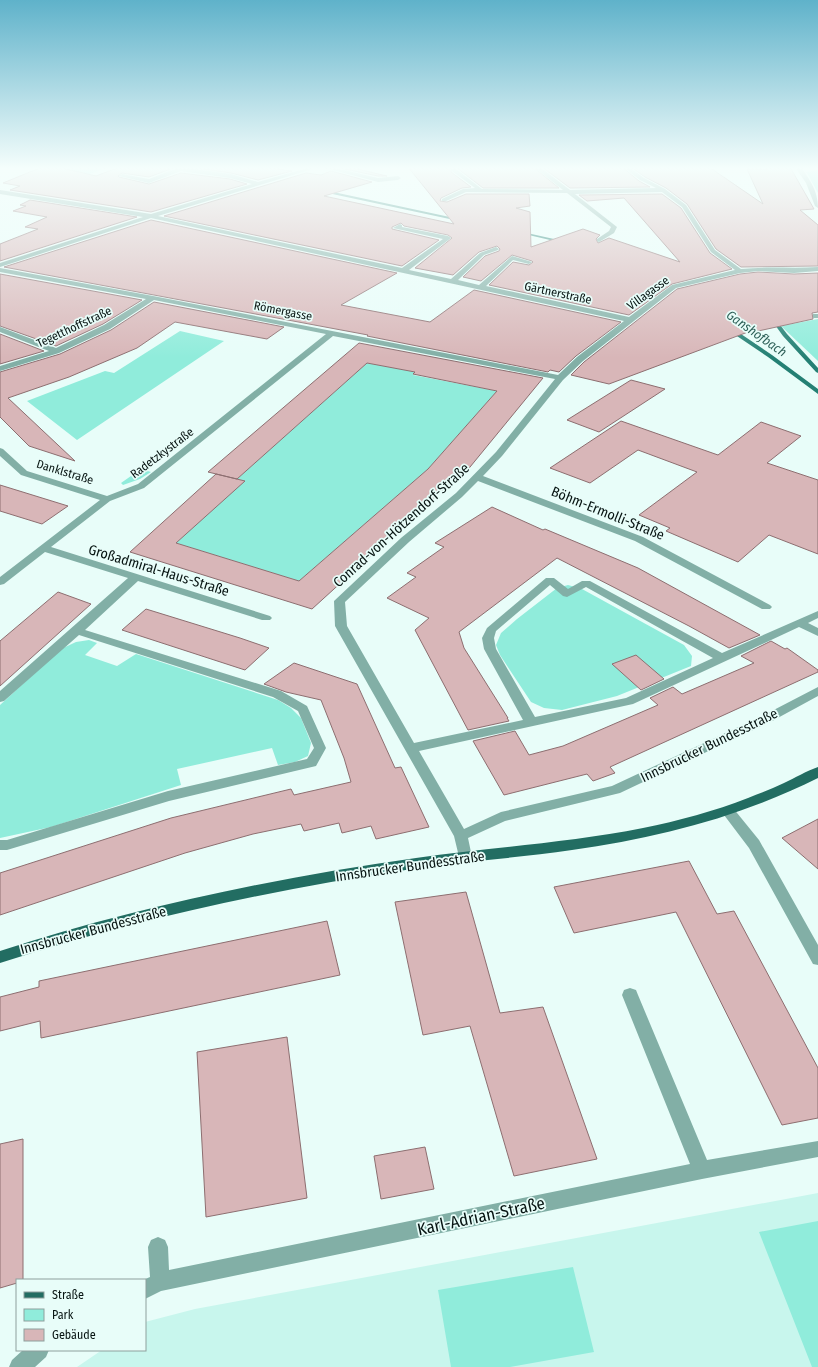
<svg xmlns="http://www.w3.org/2000/svg" width="818" height="1367" font-family="'Fira Sans Condensed',sans-serif">
<rect width="100%" height="100%" fill="#e8fdf9"/>
<path fill="#c8f6ed" d="M818 1193V1367H77L102 1350H145V1322L195 1309Z"/>
<path fill="#90ecdb" d="M71 167H109L84 176 58 172Z
M818 170V193L807 173 805 172Z
M818 319V361L781 326Z
M180 331 224 341 77 440 27 401 105 371 114 373Z
M367 363 415 372 413 375 497 391 428 469 299 581 176 543 244 481 237 479Z
M141 469 151 472 140 479 123 485 121 483Z
M568 585 582 589 684 645 692 656 691 666 617 696 562 710 544 708 531 702 500 655 496 645 501 633 517 619 557 588Z
M89 640 97 643 85 655 117 666 136 654 278 700 291 708 301 718 311 743 308 756 295 762 278 765 272 748 177 769 181 785 51 827 0 838V705L61 649 76 642Z
M818 1221V1367H812L759 1232Z
M573 1267 594 1352 510 1367H451L438 1290Z"/>
<g fill="none" stroke-linecap="round" stroke-linejoin="round">
<path fill="#248074" fill-rule="evenodd" d="M324 190 459 219 461 220 459 221 323 192Z
M518 231 563 241 565 242 563 243 520 233H518Z
M770 317H774L787 334 818 368V373L816 372 783 336 770 318Z
M728 328H732L772 355 818 389V394L768 357 728 330Z"/>
</g>
<path fill="#d8b6b8" stroke="#8d6e70" d="M42 167H58L96 176 120 167H176L149 177 122 173 118 176 119 177 149 184 181 173 230 179 247 184 151 212 10 190 20 186 3 183Z
M189 167H266L292 171 258 180 231 173Z
M342 167H349L387 176H378L340 168Z
M408 167H533L559 188H483L457 168H452L451 172 471 187 462 188 441 198 440 201 447 202 466 194H529L530 206 516 208 530 212 531 247 583 229 600 235 596 239 598 243 609 238 680 262 624 198 587 201 579 195 662 194 681 208 710 253 732 269 672 284 629 315 489 285 513 262 529 265 533 262 532 261 512 255 481 281 463 277 485 256 499 251 500 249 497 246 479 252 453 275 415 268 452 238 448 235 404 226 401 223 392 227V229L439 240 402 266 164 216 306 173 321 175 331 171 372 182 324 196 454 224Z
M542 167H622L639 181 650 187 570 188Z
M631 167H709L763 204 747 169H767L766 167H790L814 209 800 210 818 225V266L741 267 716 249 687 204 666 188 645 177Z
M30 200 137 217 0 261V244L38 229 25 227 47 217 13 211 26 206 20 205Z
M151 220 397 273 341 305 430 322 474 290 621 322 576 356 559 372 550 370 548 372 367 336 368 335 4 267Z
M758 272 794 274 818 273V312L812 313 813 319 749 333 748 332 609 384 571 375 584 362 677 289 740 274Z
M0 274 142 300 103 324 56 346 0 326Z
M154 302 284 327 267 339 175 322 137 348 69 377 8 398 75 461 29 446 0 417V372L60 354 111 330Z
M0 334 44 351 0 364Z
M359 343 543 378 461 478H456L312 609 130 552 216 474 245 481 176 543 299 581 428 469 497 391 413 374 415 372 367 363 237 479 208 472Z
M631 380 665 389 599 432 567 420Z
M621 421 718 455 761 422 801 436 767 463 818 480V554L769 535 738 562 666 531 670 528 639 515 697 472 638 450 590 483 550 468Z
M0 485 68 506 42 524 0 511Z
M492 507 543 530 545 529 638 568 760 635 729 648 689 626 557 558 459 632 464 648 508 718H507L509 721 468 730 415 630 429 618 387 598 416 577 407 573 444 547 435 543Z
M58 592 91 604 0 686V641Z
M146 609 240 638 269 648 245 670 122 630Z
M771 641 785 649 787 648 818 670V672L610 767 615 773 593 781 587 774 504 795 473 741 515 731 529 755 563 746 658 705 650 698 673 687 682 694 754 663 741 656Z
M636 655 664 679 641 690 612 664Z
M294 663 357 684 395 768 401 767 429 827 376 839 371 826 342 833 339 823 304 831 301 824 253 834 185 853 0 915V873L171 818 291 789 294 795 351 782 344 758 321 700 286 692 264 684Z
M818 819V869L782 838Z
M689 861 717 914 734 911 818 1068V1118L782 1125 676 912 574 933 554 887Z
M466 892 500 1013 543 1007 597 1159 514 1176 470 1026 423 1035 395 902Z
M327 921 340 975 41 1038 40 1021 0 1031V997L39 987V981Z
M287 1037 307 1198 206 1217 197 1052Z
M23 1139V1280H17V1283L0 1288V1144Z
M425 1147 434 1189 381 1199 374 1156Z"/>
<g fill="none" stroke-linecap="round" stroke-linejoin="round">
<path fill="#82afa6" fill-rule="evenodd" d="M180 167 231 174 258 182 311 167H319L158 216 402 268 443 239 393 228 400 224 402 225V227L448 236 451 238 409 270 451 279 480 253 496 247 499 249 498 250 484 255 458 280 479 285 512 256 532 262 529 264 513 260 486 286 629 317 672 285 735 270 711 252 682 207 662 192 575 194 617 227 614 233 599 242 597 241V239L609 231 611 227 567 193 466 192 446 201H442V199L463 189 475 188 452 171V169H456L482 189 563 190 534 167H540L570 190 656 188 640 180 623 167H629L644 178 665 189 686 205 715 250 741 269C767 266 792 269 818 267V271L794 273 758 271 740 273 676 288 583 361 563 380 502 456 483 476 643 537 770 605 772 607 770 609H762L635 541 478 481 462 497 409 542 345 602 347 626 414 743 523 720 484 649 482 638 487 628 546 578H554L568 589 582 581H590L722 653 818 611V618L808 623 818 628V636L799 627 633 704 419 751 464 829 501 812 612 786 766 714 818 687V696L774 720 620 793 505 821 468 838 472 857 470 861 465 862 460 861 454 836 335 626 334 601 401 538 456 493 496 452 555 379 333 336 144 488 110 501 51 547 270 616 272 618 270 620H262L138 581 85 630 281 691 307 706 326 748 316 766 169 801 7 850H0V840H7L168 791 307 759 314 748 298 711 273 697 79 635 4 701 0 702V691L128 578 45 552 4 584 0 585V577L100 500 21 475 0 456V448L3 449 27 471 107 496 138 484 326 334 154 300 110 329 59 353 0 371V366L49 351 0 332V327L56 348 104 325 146 299 0 272V268L153 296 558 375 577 357 624 321 151 218 0 267V263L143 217 0 194V190L151 214 252 184 230 178 181 171 149 183 119 176 122 174 149 179ZM550 585 563 596 567 597 586 587 713 658 626 698 535 717 496 649 494 638 496 631Z
M322 167H331L378 178 398 176 401 178 398 180 378 182Z
M795 167H801C810 180 818 191 818 208L815 206 806 183Z
M813 314H818V318H813Z
M728 806 733 808 759 840 818 945V965L813 964 749 848 721 811 723 808Z
M630 988 636 990 638 995 707 1160 818 1141V1157L702 1179 161 1291 145 1299V1280H143L150 1277 148 1247 151 1240 158 1237 165 1240 168 1247 169 1270 690 1164 622 995 624 990Z
M23 1350H49L46 1357 35 1367H9L12 1360Z"/>
<path fill="#226d62" fill-rule="evenodd" d="M818 767V778C740 817 658 838 572 850 519 858 465 861 412 869 271 890 136 919 0 963V951C136 907 275 878 416 858 492 847 568 843 643 828 678 821 715 811 748 798 760 793 772 789 784 783 795 778 806 771 818 767Z"/>
</g>
<linearGradient id="sky" x2="0" y2="1"><stop stop-color="#5fb2ca"/><stop offset="0.47" stop-color="#f5fefc"/><stop offset="1" stop-color="#f5fefc" stop-opacity="0"/></linearGradient>
<rect width="818" height="358" fill="url(#sky)"/>
<g text-anchor="middle" stroke-width="3.5" stroke-linejoin="round" paint-order="stroke">
<g font-size="12" fill="#071412" stroke="#e8fdf9">
<text transform="translate(558 293) rotate(12)" y="4">Gärtnerstraße</text>
<text transform="translate(648 293) rotate(-36)" y="4">Villagasse</text>
<text transform="translate(283 311) rotate(11)" y="4">Römergasse</text>
<text transform="translate(74 327) rotate(-25)" y="4">Tegetthoffstraße</text>
<text transform="translate(162 453) rotate(-37)" y="4">Radetzkystraße</text>
<text transform="translate(65 472) rotate(17)" y="4">Danklstraße</text>
</g>
<g font-size="13" font-style="italic" fill="#2e6058" stroke="#e8fdf9">
<text transform="translate(757 333) rotate(35)" y="5">Ganshofbach</text>
</g>
<g font-size="14" fill="#071412" stroke="#e8fdf9">
<text transform="translate(608 513) rotate(22)" y="5">Böhm-Ermolli-Straße</text>
<text transform="translate(401 525) rotate(-42)" y="5">Conrad-von-Hötzendorf-Straße</text>
<text transform="translate(159 570) rotate(17)" y="5">Großadmiral-Haus-Straße</text>
<text transform="translate(709 745) rotate(-26)" y="5">Innsbrucker Bundesstraße</text>
<text transform="translate(410 866) rotate(-8)" y="5">Innsbrucker Bundesstraße</text>
<text transform="translate(93 930) rotate(-15)" y="5">Innsbrucker Bundesstraße</text>
</g>
<g font-size="17" fill="#071412" stroke="#e8fdf9">
<text transform="translate(481 1216) rotate(-12)" y="6">Karl-Adrian-Straße</text>
</g>
</g>
<rect x="16" y="1279" width="130" height="72" fill="#e8fdf9" stroke="#8ea09d"/>
<rect x="24" y="1292" width="20" height="6" fill="#226d62" stroke="#8ea09d"/>
<text x="52" y="1299" font-size="12" fill="#071412">Straße</text>
<rect x="24" y="1309" width="20" height="12" fill="#90ecdb" stroke="#8ea09d"/>
<text x="52" y="1319" font-size="12" fill="#071412">Park</text>
<rect x="24" y="1329" width="20" height="12" fill="#d8b6b8" stroke="#8ea09d"/>
<text x="52" y="1339" font-size="12" fill="#071412">Gebäude</text>
</svg>
